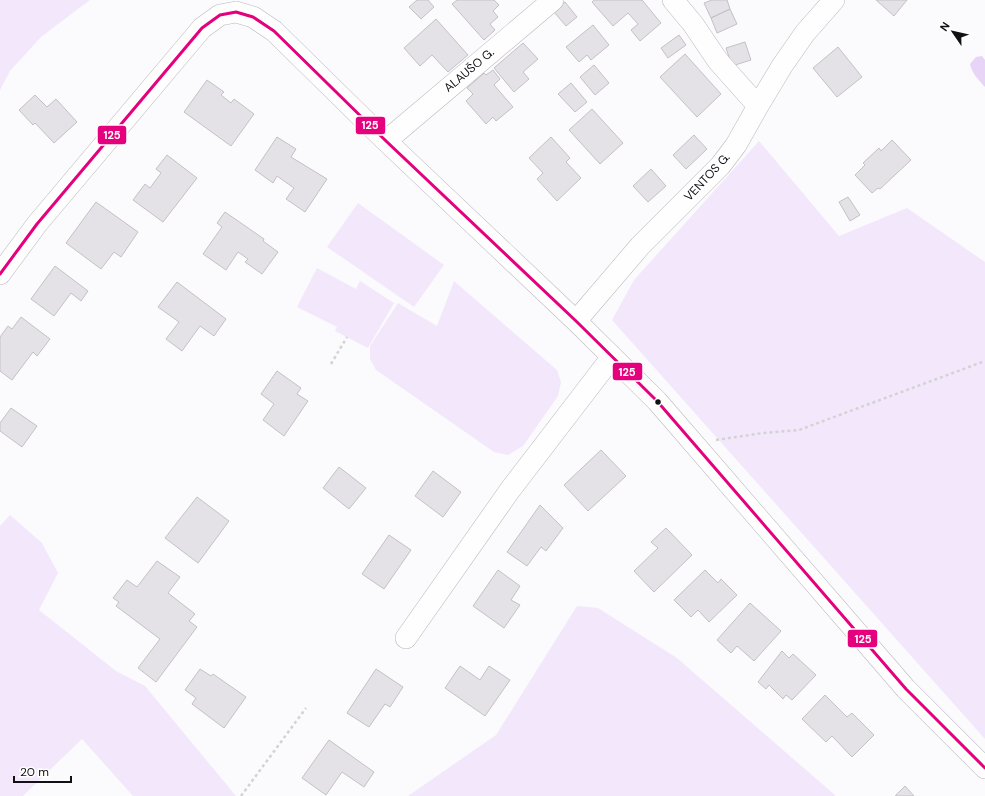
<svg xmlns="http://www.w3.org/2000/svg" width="985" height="796" font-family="'DM Sans',sans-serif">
<rect width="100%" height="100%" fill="#fbfafc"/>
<path fill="#f3e8fb" d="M0 0H90L41 37 10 71 0 90Z
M759 141 839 236 907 208 985 262V739L612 320 634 280Z
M358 203 444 265 414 307 327 247Z
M317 268 356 289 360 281 394 303 368 348 335 331 337 327 297 307Z
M454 281 557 370 561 382 558 396 523 446 508 455 494 452 376 370 370 359V346L398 303 437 326Z
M10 515 42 543 58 573 39 610 116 671 145 686 236 796H133L82 739 23 796H0V526Z
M577 606 598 608 677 658 835 795V796H408L496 735Z"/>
<path fill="#e7d4f6" d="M982 56 985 60V87C979 80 972 74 970 64L976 57Z"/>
<path fill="#e4e2e6" stroke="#c3c1c6" d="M417 0H428L434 7 421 19 409 7Z
M457 0H494L499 5 493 11 498 17 490 24 495 30 484 40 452 4Z
M594 0H642L661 23 640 41 631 30 638 24 628 13 613 26 592 2Z
M712 0H727L730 9 711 18 704 3Z
M876 0H907L894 16Z
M565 2 577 17 566 26 554 12Z
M730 9 737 24 717 33 711 18Z
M436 19 468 55 448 72 432 55 420 66 404 48Z
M593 25 609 45 591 60 587 55 579 62 566 47Z
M679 35 686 45 668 58 661 48Z
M745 42 751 60 732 66 726 48Z
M523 43 538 59 523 72 529 79 514 92 494 68Z
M838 47 862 77 837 97 813 68Z
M685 54 721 94 697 117 660 77Z
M594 65 609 83 595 95 580 77Z
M493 70 500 79 494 85 513 107 496 121 493 117 486 124 466 101 473 94 467 88 484 73 486 75Z
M207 80 224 92 221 95 231 103 234 99 254 114 231 146 184 112Z
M571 83 587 102 575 112 558 94Z
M35 95 47 107 56 99 77 122 54 143 35 123 33 125 19 110Z
M592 109 623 143 600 164 569 130Z
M694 135 707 149 686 169 673 155Z
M277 137 296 149 291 157 327 179 305 212 286 199 294 188 277 176 273 183 255 170Z
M551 137 570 158 566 162 581 178 557 201 537 179 543 173 529 158Z
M892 140 911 160 880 189 878 188 872 193 855 175 865 165 863 163 879 148 881 151Z
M167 155 197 178 163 222 133 200 145 184 150 188 161 173 156 169Z
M651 169 666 186 648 202 633 186Z
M848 197 860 215 850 221 839 202Z
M96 202 138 232 121 257 114 252 101 269 66 243Z
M225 212 264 239 263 241 278 252 262 274 245 262 248 259 238 252 226 270 203 254 222 227 217 223Z
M55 266 88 291 81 301 71 293 54 316 31 299Z
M177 282 226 319 214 336 200 326 182 351 166 339 179 322 158 307Z
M21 317 50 339 37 356 33 352 12 380 0 371V337L8 326 12 329Z
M277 371 301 388 297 394 308 401 284 436 263 420 274 404 261 394Z
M11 408 37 426 22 447 0 431V423Z
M601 450 626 476 588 511 564 485Z
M339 467 366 488 349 509 323 488Z
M433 471 461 492 443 517 415 496Z
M197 497 229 521 198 563 165 538Z
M540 505 563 528 546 551 541 547 527 566 507 552Z
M666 528 692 555 654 592 634 571 658 548 651 542Z
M389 535 411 550 384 589 362 574Z
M157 561 180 577 168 593 195 614 189 621 197 627 156 682 138 668 160 639 116 606 119 602 113 598 127 580 137 587Z
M498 570 520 586 511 600 520 605 504 628 473 606Z
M705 570 718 583 721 579 737 595 709 622 698 610 691 617 674 600Z
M750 603 781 631 754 661 737 646 731 653 717 640Z
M782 651 789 658 793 654 816 675 792 700 786 695 783 699 769 685 766 689 758 682Z
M460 666 480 680 489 666 510 680 485 716 445 688Z
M200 669 211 676 213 674 246 697 224 728 192 704 196 698 185 690Z
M376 669 403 687 390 707 385 704 369 727 347 713Z
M825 695 847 717 852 713 874 735 852 757 832 736 826 742 802 719Z
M329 740 374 772 364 787 342 772 326 795 302 778Z
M905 786 914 796H895Z"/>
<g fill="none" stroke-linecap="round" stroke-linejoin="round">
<defs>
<path id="street" d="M673 0 693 24 718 61 758 106
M236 12 253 17 274 31 386 141 576 321 657 401 906 689 985 768
M386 141 553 0
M0 274 37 224 202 28 220 15 236 12
M576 321 640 246 720 166 736 145 758 106 782 66 805 33 834 0
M406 638 510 490 612 357"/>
</defs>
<use href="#street" stroke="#bab7bc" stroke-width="22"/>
<path stroke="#d3d3d3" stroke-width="2.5" stroke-dasharray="3 3" stroke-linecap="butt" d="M331 364 347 337
M716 440 763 433 799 430 985 361
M241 796 306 708"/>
<use href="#street" stroke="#fefeff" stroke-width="21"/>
<defs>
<path id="bus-1" d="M236 12 253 17 274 31 386 141 576 321 657 401 906 689 985 768
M0 274 37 224 202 28 220 15 236 12"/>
</defs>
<use href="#bus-1" stroke="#fff" stroke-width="6"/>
<use href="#bus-1" stroke="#e5007d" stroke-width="3"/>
</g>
<circle fill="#131015" stroke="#fff" stroke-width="1.5" cx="658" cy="402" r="3.5"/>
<g text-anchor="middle" stroke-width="4" stroke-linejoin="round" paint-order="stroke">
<g font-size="12" fill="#131015" stroke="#fff">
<text transform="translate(469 70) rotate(-40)" y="4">ALAUŠO G.</text>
<text transform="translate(707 177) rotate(-47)" y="4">VENTOS G.</text>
</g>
</g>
<g stroke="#fff" stroke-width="1.5">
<rect x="355" y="116" width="31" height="19" rx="4" fill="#e5007d"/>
<rect x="97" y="125" width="30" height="20" rx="4" fill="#e5007d"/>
<rect x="612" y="362" width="31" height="19" rx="4" fill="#e5007d"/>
<rect x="847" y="629" width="31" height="19" rx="4" fill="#e5007d"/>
</g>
<g font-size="11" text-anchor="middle" font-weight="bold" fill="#fff">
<text x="370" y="129">125</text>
<text x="112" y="139">125</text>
<text x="627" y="376">125</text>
<text x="863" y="643">125</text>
</g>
<g transform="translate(953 32) rotate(304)" stroke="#ffffff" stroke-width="3" paint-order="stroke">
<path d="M0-3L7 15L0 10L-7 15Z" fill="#131015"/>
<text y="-6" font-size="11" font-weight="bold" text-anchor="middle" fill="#131015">N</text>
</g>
<path d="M14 776v6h57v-6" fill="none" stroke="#131015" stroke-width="2"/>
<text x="20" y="776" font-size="12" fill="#131015" stroke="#ffffff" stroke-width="3" paint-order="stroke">20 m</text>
</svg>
